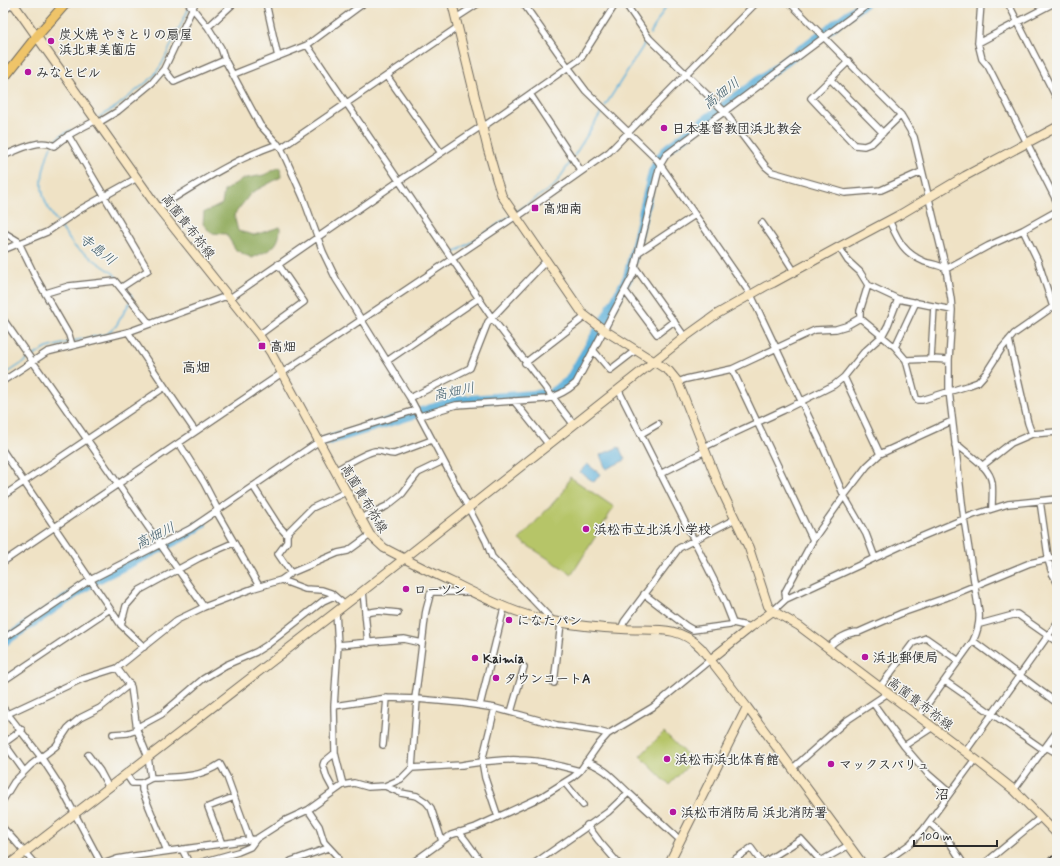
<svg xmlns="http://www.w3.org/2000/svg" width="1060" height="866" font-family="Mynerve,'Klee One',sans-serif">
<rect width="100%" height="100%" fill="#f6f6f2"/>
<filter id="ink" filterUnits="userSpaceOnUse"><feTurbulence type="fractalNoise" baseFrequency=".025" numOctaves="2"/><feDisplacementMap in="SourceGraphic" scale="8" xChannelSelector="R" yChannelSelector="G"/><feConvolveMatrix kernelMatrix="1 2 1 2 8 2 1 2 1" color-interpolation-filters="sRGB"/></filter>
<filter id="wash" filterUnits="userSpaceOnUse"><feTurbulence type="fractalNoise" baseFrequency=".012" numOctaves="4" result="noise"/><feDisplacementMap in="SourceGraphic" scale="16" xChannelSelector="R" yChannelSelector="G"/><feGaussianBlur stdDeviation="0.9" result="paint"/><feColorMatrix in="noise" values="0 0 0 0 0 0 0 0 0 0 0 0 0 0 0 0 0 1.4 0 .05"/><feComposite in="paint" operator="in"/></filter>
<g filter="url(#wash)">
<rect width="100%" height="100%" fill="#efe2c5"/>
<path fill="#b6c567" stroke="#707849" d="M570 477 614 507 572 574 519 540 564 491Z
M664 732 693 761 669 785 640 756Z"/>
<path fill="#90aa5c" stroke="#5e6a44" d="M280 167 281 177 251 193 234 215 238 231 254 235 280 227C280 248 269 250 252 258L236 250 226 234 211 233 203 224 204 212 212 209 222 204 224 191 239 181 247 178 264 175Z"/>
<path fill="#5fb1da" stroke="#456e82" d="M619 447 625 460 606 469 600 455Z
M587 464 600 474 594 482 580 472Z"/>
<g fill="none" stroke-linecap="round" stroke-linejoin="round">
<path stroke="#5fb1da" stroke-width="1.5" d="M650 34 668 3
M605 106 647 40
M99 117 116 107 153 77 162 64 189 8
M53 143 60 136 71 130
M51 146C48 152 47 158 45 164 38 188 43 203 58 223
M574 156 601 113
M516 212 555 185 571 161
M60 226 74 246 113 273 132 296 131 298
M453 254 511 216
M73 341 107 334 116 326 130 302
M33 356 47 348 70 342
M3 376 27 360"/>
<path stroke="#5fb1da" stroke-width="10" d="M603 323 628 277 653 172 660 158 668 148 864 3
M553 392 569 381 598 331
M326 441 457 401 544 394
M3 642 95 580 186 535 202 524"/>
</g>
</g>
<g filter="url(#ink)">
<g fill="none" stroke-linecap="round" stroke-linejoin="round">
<defs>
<path id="street" d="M188 3 208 27 221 48 225 60 260 125 281 148 303 197 323 252 336 279 410 398 486 541 492 557 553 621
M266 3 278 57
M523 3 568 67 586 91 657 160 751 295 823 447 844 496 866 534 875 558
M625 3 649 38 724 111 766 167 772 172 845 193 881 190 921 172
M790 3 901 115 914 137 946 269 951 299 952 310 949 360V391L964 519 979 612C980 623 978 631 973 641L919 716
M981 3 978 43 982 59 988 66 1057 202
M1008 3 1057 99
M3 11 13 4
M456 18 479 3
M208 27 234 3
M978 43 1054 3
M307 45 492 318 574 425
M849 61 811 98 855 145 864 146 872 143 901 115
M164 69 174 82 225 60
M234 74 307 45 364 3
M387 76 441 153
M831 79 832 81 883 133
M530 94 581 171
M98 123 118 111 152 83 164 69 195 3
M68 135 148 270 122 287
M281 148 458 27
M3 156C18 150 39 138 54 146 67 135 80 128 95 121
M158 208C197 184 234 159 278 144
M517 217 609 152 756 3
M889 220C898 240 903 253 925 262 931 264 940 265 946 269L988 246 1023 230 1057 211
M762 223 780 249 794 271
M1023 230 1038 261 1053 307
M3 232 18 241 35 276 69 335 72 345
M839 247 848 261 860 272 868 285 898 299 952 310
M3 250 47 232 81 209 137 178
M639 252 695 215
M635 267 685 337
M625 291 657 334 674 321
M46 293 69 286 115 281 149 323
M860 318V311L868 285
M3 319 204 607
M259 335 304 302 278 264
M1009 340 1028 423 1032 434
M895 347 916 302
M593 350 610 370 636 350
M931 359 934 306
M906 360 931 359 949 360
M387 361 479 298
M525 363 586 316
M732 369 813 540
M844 377 880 454
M3 381 47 352 128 332 224 297 230 298 399 181 483 125 487 124 581 58 616 3
M678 382 686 379 732 369 815 330 836 329 846 326 860 318 895 347 906 360 916 398 918 400H922L967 386 978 382 986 373 1002 348 1014 334 1057 304
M165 387 195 431
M619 391 724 600 733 623
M410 398 470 368 488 322 546 261
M514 401 549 445
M420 416 456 405 546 399C558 396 567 391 576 383L633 275 660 165 666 155 870 3
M641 434 658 424
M318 441 416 410
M179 443 204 483 218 510
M955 445 959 446C970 456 990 467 992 483 993 491 992 500 992 508
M704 447 784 410 834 385 844 377 864 352 882 336 888 325 898 299
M3 451 121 625 144 647
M982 466 1011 443 1032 434 1057 432
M335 471C344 466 364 453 375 451 381 450 387 454 394 454L432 440
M660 474 705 451
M253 486 278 525 287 535 289 531 312 508 346 492
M3 496 165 387 128 332
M1040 501 1049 563 1052 573 1057 582
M216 511 259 586
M361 518 387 506 402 494 418 473 443 461
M287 535V542L278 554 291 573
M3 562 282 373 516 216
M281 580 305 589 322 590 331 593 345 605
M363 591 368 643
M644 594 686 626 693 630 730 625 733 623 751 627
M786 599 785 592 813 540 844 496 867 466 880 454 952 421
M773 611 786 599 916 539 973 515 1008 504 1057 499
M365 613 378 611 398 613
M980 624 1017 614 1057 642
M121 625 126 606 140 590 199 558 233 543
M621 629 624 622 679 548 735 519
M3 639 90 580 190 529 318 442
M973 641 1057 703
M338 645 404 639 422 643
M828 648C835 640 848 632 859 632L902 613 945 598 1030 563 1057 557
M117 668 131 687 137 730 148 757 151 778
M3 681 110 609
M945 681 1044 750
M554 683 561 623
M880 687 913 643 926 638 959 661
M415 698C419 672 422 645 425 618 425 610 429 602 430 594L432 592H470
M873 703 904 746 928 774 950 793
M480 705 504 608
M334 706 387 698 417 699 462 703 495 708 557 725 597 731 608 734
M3 708 41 757 60 786 101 863
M495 708 482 761 485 778 498 817
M511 712 524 667
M3 716 82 679 117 668 177 620 204 607 254 588 281 580 291 573 338 553 348 551 370 535
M138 727 162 714 203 679 226 665 256 652 267 645 323 601 334 596
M113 734 128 733 137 730
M4 743 24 771
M3 744 22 730
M383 745 387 698
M904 746 933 727
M1046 747 1057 753
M966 751 1057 623
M88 755 100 771 109 788
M586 762C606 767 616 782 630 794 647 810 664 825 680 840
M412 768 417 699
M793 768 846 721 888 693
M126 774 132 783C135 783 138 783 141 783 146 782 149 778 153 778 177 777 200 778 220 764L227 777 250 840
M142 783V790L167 851
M565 783 583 805
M343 785 354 783 368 787 385 786 401 779 412 768C429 767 445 766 461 765 481 762 500 759 519 760 540 760 560 766 580 771L599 744 608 734 653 707 710 660
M385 786 401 793 417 796 426 802 431 808 442 841
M1014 790 1057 731
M334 791 327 778 323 765 324 762 335 753
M3 800 14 782 31 765 56 746 68 728 80 718 100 708 130 684
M308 810 319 826 324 842 337 856 339 863
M929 822 948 840 963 863
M587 825 599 841 618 863
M3 828 15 841 34 863
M459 832 467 842 482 863
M222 844 208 807 234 797
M182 849 189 863
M291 861 328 848
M106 863 117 859 134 856 256 839 284 821 308 810 343 785 335 753 334 706 338 645 336 612
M199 863 238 852 250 847 256 839
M412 863 451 835 476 827 541 797 573 777 580 771
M535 863 608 812 628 793
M729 863 751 848 762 863
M763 863 801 839 821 861 849 845
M883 863 910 844 923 830 975 759
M985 863 1041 817"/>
<path id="secondary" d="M13 3 158 208 259 335 271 353 370 535 384 548C407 560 430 572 454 583 486 599 517 615 552 621 574 625 599 628 622 629 652 631 678 624 701 648L747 707 669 863
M452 3 488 150 497 181 502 196 583 314 604 330 669 371 678 382 718 483 749 548 768 606 773 611 799 626 975 759 1014 790 1057 834
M710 660 751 627 773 611
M747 707 862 863
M11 863 363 591 685 337 717 314 766 286 773 283 839 247 901 214 965 176 1057 127"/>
<path id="primary" d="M3 79 37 36 66 3"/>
</defs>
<use href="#street" stroke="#706b61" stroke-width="8"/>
<use href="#secondary" stroke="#706b61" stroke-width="10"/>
<use href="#primary" stroke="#706b61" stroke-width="11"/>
<use href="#street" stroke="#fff" stroke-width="5.5"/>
<use href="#secondary" stroke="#f9e7c3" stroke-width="8"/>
<use href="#primary" stroke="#efc469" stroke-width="9"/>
<path stroke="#2b2b2b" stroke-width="1.5" stroke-dasharray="6 3" stroke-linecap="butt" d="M1031 863 1057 855"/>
</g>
</g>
<g fill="#b5179e" stroke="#f6f6f2" stroke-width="1.5">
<circle cx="51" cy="41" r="4"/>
<circle cx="28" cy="72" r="4"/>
<circle cx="664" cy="128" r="4"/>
<rect x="531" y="204" width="8" height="8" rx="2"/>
<rect x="258" y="342" width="8" height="8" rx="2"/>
<circle cx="586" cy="529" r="4"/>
<circle cx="406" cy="589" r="4"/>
<circle cx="509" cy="620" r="4"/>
<circle cx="865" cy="657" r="4"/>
<circle cx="475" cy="658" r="4"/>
<circle cx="496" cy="678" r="4"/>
<circle cx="667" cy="759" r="4"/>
<circle cx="831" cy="764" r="4"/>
<circle cx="673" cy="812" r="4"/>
</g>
<g text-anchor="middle" stroke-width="3" stroke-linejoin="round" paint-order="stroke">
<g font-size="13" font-weight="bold" fill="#2b2b2b" stroke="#f6f6f2" text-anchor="start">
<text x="59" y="39">炭火焼 やきとりの扇屋<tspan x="59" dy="15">浜北東美薗店</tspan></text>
<text x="36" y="77">みなとビル</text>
<text x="672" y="133">日本基督教団浜北教会</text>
<text x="543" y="213">高畑南</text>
<text x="270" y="351">高畑</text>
<text x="594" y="534">浜松市立北浜小学校</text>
<text x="414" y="594">ローソン</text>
<text x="517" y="625">になたパン</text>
<text x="873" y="662">浜北郵便局</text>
<text x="483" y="663">Kaimia</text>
<text x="504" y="683">タウンコートA</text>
<text x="675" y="764">浜松市浜北体育館</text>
<text x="839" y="769">マックスバリュ</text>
<text x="681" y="817">浜松市消防局 浜北消防署</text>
</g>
<g font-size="13" fill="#2b2b2b" stroke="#f6f6f2">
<text transform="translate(189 226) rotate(52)" y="5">高薗貴布祢線</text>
<text transform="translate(365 498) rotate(59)" y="5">高薗貴布祢線</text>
<text transform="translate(921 703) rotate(37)" y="5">高薗貴布祢線</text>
</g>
<g font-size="14" font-style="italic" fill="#3d5a68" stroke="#f6f6f2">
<text transform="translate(721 93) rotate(-37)" y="5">高畑川</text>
<text transform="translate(98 249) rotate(38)" y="5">寺島川</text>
<text transform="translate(454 391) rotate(-11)" y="5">高畑川</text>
<text transform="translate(155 535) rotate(-26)" y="5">高畑川</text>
</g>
<g font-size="14" font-weight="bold" fill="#2b2b2b" stroke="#f6f6f2">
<text x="196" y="372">高畑</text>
<text x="942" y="799">沼</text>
</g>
</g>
<rect width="1060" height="866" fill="none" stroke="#f6f6f2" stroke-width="16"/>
<path d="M914 840v6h83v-6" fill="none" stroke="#2b2b2b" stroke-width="2"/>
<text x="920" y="840" font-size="12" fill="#2b2b2b" stroke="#f6f6f2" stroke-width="3" paint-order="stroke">100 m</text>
</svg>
